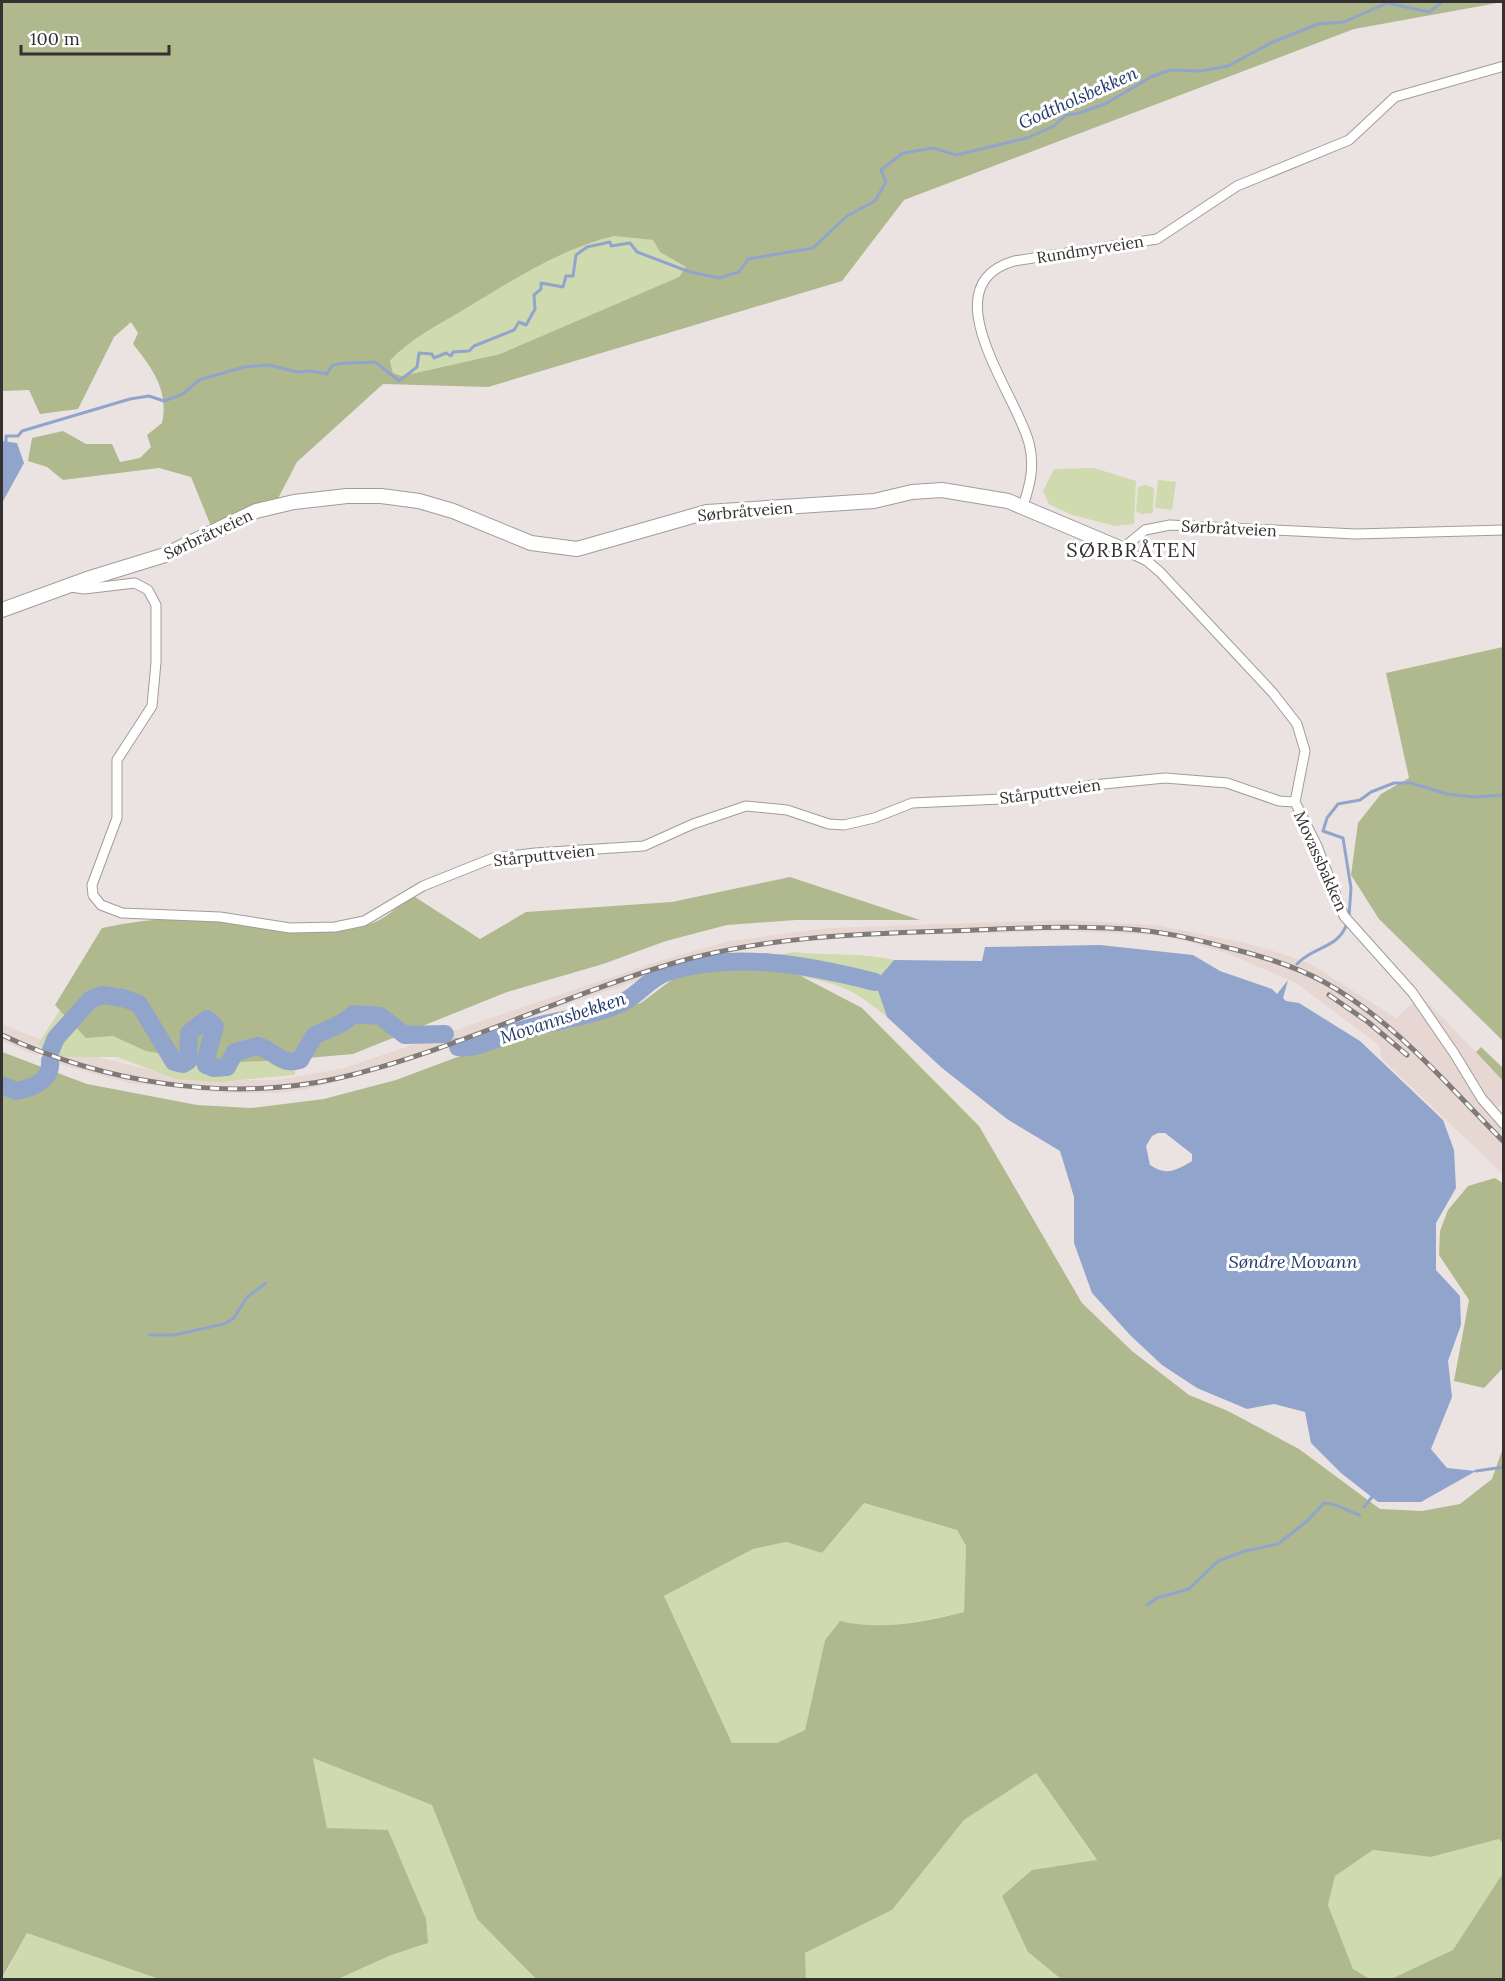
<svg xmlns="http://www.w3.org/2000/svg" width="1505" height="1981" font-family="Lora,serif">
<rect width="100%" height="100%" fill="#ebe3e1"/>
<path fill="#e7d7d2" d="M1064 920 1155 925 1242 942 1280 953 1311 964 1396 1018 1421 996 1502 1078 1503 1103 1489 1116 1503 1131V1174L1382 1059 1379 1045 1296 983 1231 955 1186 941 1154 935 1063 931 908 935 832 938 733 951 583 998 398 1065 308 1089 278 1093H225L128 1083 55 1063 54 1059 41 1054 35 1055 2 1041V1024L61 1048 171 1075 226 1080H278L344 1068 665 959 730 941 830 928Z"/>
<path fill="#d0daaf" d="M614 236 654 240 660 252 687 267 679 277 500 354 402 376 393 373 390 362C411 338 438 325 465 309 511 281 562 247 614 236Z
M1094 468 1136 481 1134 524 1115 526 1072 515 1049 504 1043 491 1054 469Z
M1158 480 1176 482 1172 510 1155 508Z
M1145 485 1154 488 1153 513 1141 514 1136 511 1138 487Z
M794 952C827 956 861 952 894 960L875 982 887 1017C874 1007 863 997 848 990 816 975 766 973 730 963Z
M75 987 298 1044 295 1075 219 1082 176 1079 117 1057H60L38 1044Z
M864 1503 957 1530 966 1546 964 1612C924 1621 880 1631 839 1622L825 1640 805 1730 778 1743H732L664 1596 753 1549 786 1542 822 1553Z
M313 1758 432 1805 477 1919 536 1979H338L389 1956 427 1944 327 1828Z
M1036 1773 1097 1861 1032 1870 1028 1952 1061 1979H806L805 1953 892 1910 964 1820Z
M1499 1839 1503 1843V1873L1453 1951 1391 1979H1370L1353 1969 1328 1905 1335 1876 1373 1850 1431 1857Z
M27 1933 162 1979 2 1980Z"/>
<path fill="#afb98d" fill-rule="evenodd" d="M2 2H1503L1354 29 904 200 842 281 488 387 383 384 297 462 273 508 215 536 191 477 159 468 63 480 47 467 28 461 32 438 63 431 86 444H112L120 462 140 458 151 447 147 435 162 423C169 391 153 369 133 344L138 333 131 322 114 337 78 409 40 414 29 390 2 391ZM614 236 653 240 660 252 686 267 679 277 500 354 402 376 393 373 390 361C411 338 438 325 465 309 511 281 562 248 614 236Z
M1503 647H1504L1503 1041 1379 919 1351 875 1358 823 1381 794 1409 778 1386 673Z
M790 877 920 920H796L727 925 666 941 603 964 507 992 353 1054 286 1060 217 1063 146 1051 113 1036 86 1038 55 1005 102 928C139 920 178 916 216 920 265 925 327 943 375 922 388 917 400 904 412 895L480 939 526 912 672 902Z
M726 965 797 974 862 1008 979 1126 1082 1303 1132 1351 1189 1395 1228 1411 1299 1449 1380 1509 1422 1511 1460 1504 1492 1479 1503 1448V1843L1499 1839 1431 1857 1373 1850 1335 1876 1328 1905 1353 1969 1370 1979H1061L1028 1952 1002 1896 1032 1870 1097 1860 1036 1773 964 1820 892 1910 805 1953 806 1979H536L477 1919 432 1805 313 1758 327 1828 388 1830 426 1919 428 1943 389 1956 338 1979 162 1980 27 1933 2 1978V1052L87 1084 197 1105 251 1108 324 1099 396 1080 503 1040 641 1003 674 978ZM864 1503 957 1530 966 1546 964 1612C925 1622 879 1631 840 1621L825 1640 805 1730 777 1743H732L664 1596 753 1549 786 1542 822 1553Z
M1481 1047 1503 1068V1081L1476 1052Z
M1495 1178 1504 1184 1503 1368 1484 1388 1454 1381 1469 1300 1439 1255 1440 1231 1448 1210 1468 1186Z
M1503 1873V1979H1391L1453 1950Z"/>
<path fill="#91a5cc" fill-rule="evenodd" d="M2 441 17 443 24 463 2 503Z
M1100 945 1193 955 1220 971 1272 989 1277 994 1288 980 1283 998 1286 1001 1299 1003 1360 1041 1443 1120 1454 1150 1456 1188 1436 1223V1270L1460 1296 1461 1325 1448 1361 1452 1397 1431 1449 1447 1468 1476 1471 1421 1502H1378L1341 1473 1311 1443 1305 1412 1274 1404 1247 1409 1197 1388 1162 1365 1130 1335 1092 1293 1074 1243V1197L1060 1151 1007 1119 942 1068 887 1017 875 982 894 960 982 961 985 947ZM1158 1133H1165L1192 1154V1161C1175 1171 1167 1176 1150 1165L1146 1146 1152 1136Z"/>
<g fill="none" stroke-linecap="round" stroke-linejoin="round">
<path stroke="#91a5cc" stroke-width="3" d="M6 441V436H18L22 431 130 399 149 396 164 401 183 394 199 380 244 367 268 365 298 372 311 371 327 374C329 371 330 368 332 366 335 362 367 363 375 362L399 381 417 367 419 353 432 354 434 358 446 353 451 356 453 352 469 351 474 346 514 330 519 322 526 325 535 309 534 295 541 289V283L563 287 566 276H573L576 255 587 247 610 242 611 246 630 243 637 252 690 272 719 278 739 272 748 259 813 248 847 216 875 201 886 182 881 170 903 153 934 148 956 155 1027 138 1054 126 1066 115 1079 113 1105 104 1151 77 1170 70 1201 71 1228 66 1273 42 1318 24 1344 22 1387 3 1429 12 1442 2
M1349 917 1351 888 1343 838 1323 831 1327 818 1338 804 1360 800 1371 792 1394 783H1411L1447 794 1474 797 1504 795
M1297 964C1313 946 1339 949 1347 923
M149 1335H174L224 1324 234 1318 247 1297 266 1283
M1476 1471 1504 1467
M1364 1507 1372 1497
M1147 1605 1157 1598 1189 1589 1218 1561 1245 1551 1278 1544 1307 1521 1324 1503C1336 1502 1348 1512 1360 1515"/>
<path stroke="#91a5cc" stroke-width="18" d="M458 1047C472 1050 493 1040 506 1035 542 1021 594 1018 625 1001 640 993 650 978 667 972 734 951 809 965 875 982
M51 1050 56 1038 90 1000 102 995 123 998 139 1004 174 1062 183 1064 188 1061 189 1033 207 1019 215 1026 205 1062 206 1065 214 1068 227 1067 235 1052
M235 1052 258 1046C275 1051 281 1066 300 1060L314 1036 342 1023 354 1014 380 1016 405 1035 445 1034
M2 1085 16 1091C33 1088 52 1080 50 1061"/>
<defs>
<path id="street" d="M1023 506C1030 485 1035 466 1029 443 1017 395 929 286 1014 261L1157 239 1237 186 1349 140 1395 97 1504 66
M1504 530 1356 534 1170 525 1145 530 1122 549 1147 561 1160 572 1273 693 1297 724 1305 751 1295 802 1317 846 1344 916 1412 992 1454 1053 1482 1099 1504 1124
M71 587 84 589 135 583 148 590 156 605V662L152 706 117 760V818L92 885 93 895 101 905 122 913 220 917 290 928 335 927 364 921 423 886 493 858 535 853 644 846 693 824 746 806 787 810 829 824 844 825 874 818 912 803 1025 798 1093 785 1165 778 1227 783 1279 801 1295 802"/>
<path id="secondary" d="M2 610 87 579 165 555 256 511 294 502 347 496H381L419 501 453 511 531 543 577 549 707 512 874 501 912 492 942 490 1008 501 1122 549"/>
</defs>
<use href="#street" stroke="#a29c99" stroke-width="11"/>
<use href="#secondary" stroke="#a29c99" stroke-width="16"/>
<use href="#street" stroke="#fff" stroke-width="9"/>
<use href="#secondary" stroke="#fff" stroke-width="14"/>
<defs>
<path id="rail" d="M1329 995 1368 1022 1407 1055
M2 1035C104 1083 228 1103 339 1078 454 1051 561 996 674 963 763 937 854 934 946 931 1010 929 1075 924 1139 930 1171 933 1202 941 1233 949 1265 957 1295 966 1324 982 1395 1021 1447 1085 1504 1142"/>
</defs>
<use href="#rail" stroke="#807b79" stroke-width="5"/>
<use href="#rail" stroke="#fff" stroke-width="3" stroke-dasharray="9" stroke-linecap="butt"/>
</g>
<g text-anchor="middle" stroke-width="6" stroke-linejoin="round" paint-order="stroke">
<g font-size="16" fill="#343130" stroke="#fff">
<text transform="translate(1090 249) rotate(-9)" y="6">Rundmyrveien</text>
<text transform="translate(745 511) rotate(-5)" y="6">Sørbråtveien</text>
<text transform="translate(1229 528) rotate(3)" y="6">Sørbråtveien</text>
<text transform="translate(208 534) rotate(-25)" y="6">Sørbråtveien</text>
<text transform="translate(1050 791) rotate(-8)" y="6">Stårputtveien</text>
<text transform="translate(544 855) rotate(-6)" y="6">Stårputtveien</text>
<text transform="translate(1321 861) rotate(66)" y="6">Movassbakken</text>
</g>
<g font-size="18" font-style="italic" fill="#223b6c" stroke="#fff">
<text transform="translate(1078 98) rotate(-24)" y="6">Godtholsbekken</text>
<text transform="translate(563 1018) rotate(-18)" y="6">Movannsbekken</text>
<text x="1293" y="1268">Søndre Movann</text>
</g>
<g font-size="20" letter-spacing="1.5" fill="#36302e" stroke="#fff">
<text x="1132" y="557">SØRBRÅTEN</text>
</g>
</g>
<rect width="1505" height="1981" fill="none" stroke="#343130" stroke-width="6"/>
<path d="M21 45v9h148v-9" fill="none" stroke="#343130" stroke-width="3"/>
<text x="30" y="45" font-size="18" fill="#343130" stroke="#ffffff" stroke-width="4.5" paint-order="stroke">100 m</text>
</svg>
